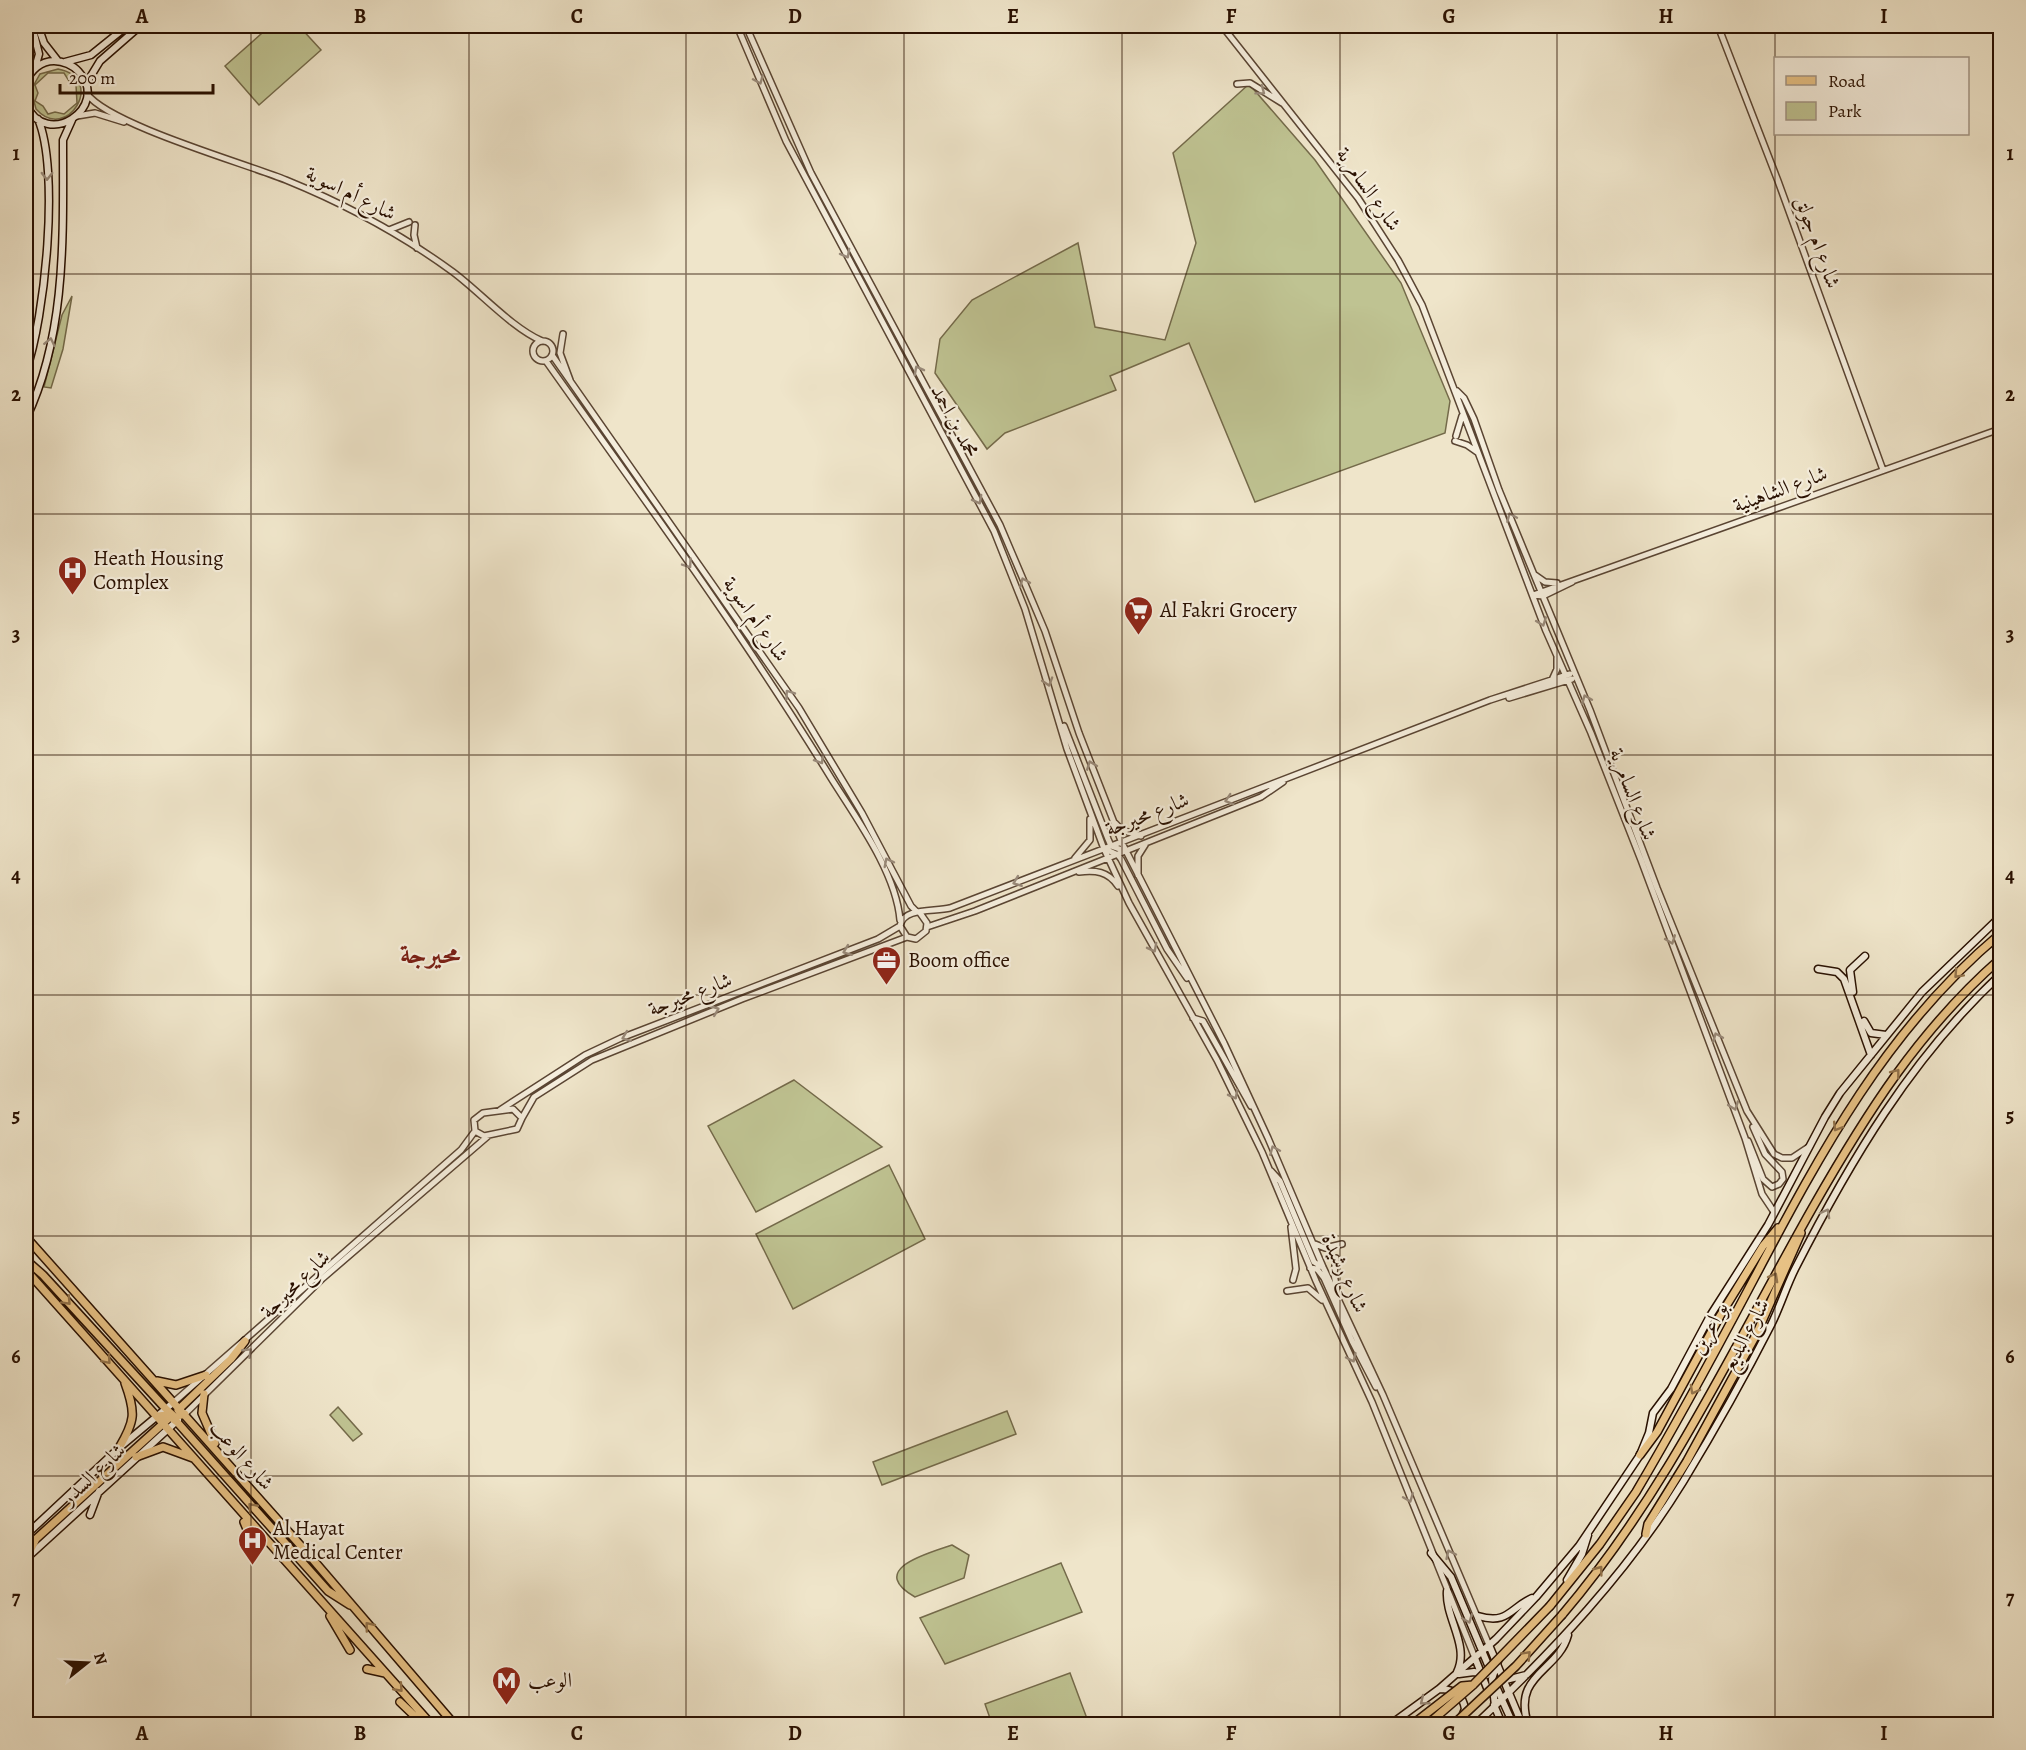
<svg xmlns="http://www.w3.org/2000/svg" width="2026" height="1750" font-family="Alegreya,Amiri,serif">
<rect width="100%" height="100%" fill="#efe5ca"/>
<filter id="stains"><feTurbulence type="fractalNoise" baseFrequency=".00333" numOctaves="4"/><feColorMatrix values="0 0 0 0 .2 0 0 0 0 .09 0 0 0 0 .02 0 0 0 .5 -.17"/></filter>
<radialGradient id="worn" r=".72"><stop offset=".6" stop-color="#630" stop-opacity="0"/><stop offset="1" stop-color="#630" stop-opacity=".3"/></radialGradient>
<path fill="#bfc392" stroke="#746a4a" stroke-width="1.5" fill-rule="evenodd" d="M270 26H299L321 50 259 105 225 66Z
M58 69C107 78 67 144 36 109L31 90 40 74ZM48 73H64L69 81 76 85 77 103 64 114 55 112 48 114 43 106 35 101 38 93 35 85Z
M1249 84 1315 160 1401 283 1450 401 1445 433 1255 502 1189 343 1110 376 1116 390 1005 433 987 449 935 373 940 339 972 300 1078 243 1095 327 1165 340 1196 243 1173 153Z
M26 144 32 216 26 311Z
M72 296 63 349 51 388 44 387 62 315Z
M794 1080 882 1147 756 1212 708 1126Z
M889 1165 925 1239 793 1309 756 1234Z
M338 1407 362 1434 353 1441 330 1415Z
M1007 1411 1016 1434 882 1485 873 1462Z
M952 1545 969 1555 964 1578 915 1597C866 1569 929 1553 952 1545Z
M1061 1563 1082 1612 945 1664 920 1618Z
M1070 1673 1089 1724H992L985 1704Z"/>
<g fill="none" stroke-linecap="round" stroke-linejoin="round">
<defs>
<path id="tertiary" d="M737 26 786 141 994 531 1025 609 1067 749 1104 849 1129 903 1217 1060 1262 1152 1316 1281 1372 1402 1475 1658
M746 26 811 173 1000 525 1045 631 1079 733 1122 843 1224 1043 1268 1138 1323 1267 1383 1395 1489 1645
M1222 26 1358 198 1398 260 1422 305 1546 631 1591 733 1641 860 1745 1138 1762 1194 1774 1212
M1718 26 1778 181 1883 470
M1237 84 1250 83 1282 103
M87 94C110 125 244 163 286 180 345 204 401 234 453 272 481 293 512 328 542 341
M77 116 95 113 124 122
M415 225 414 235 417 248
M389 230 409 222
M563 334 560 353 570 380
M533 351a10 10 0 1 1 20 0a10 10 0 1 1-20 0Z
M552 355 799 708 862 813 911 906 917 912
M546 361C643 498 743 634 831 778 856 818 896 872 900 920
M1457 391 1464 398 1474 419 1499 490 1590 710 1657 888 1747 1111 1774 1154 1782 1158H1792L1807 1148
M1456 436 1462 416
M1455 441 1467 445 1477 452
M1535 575 1545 582 1557 583
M1533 595 2000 429
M1533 595 1543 596 1572 582
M1552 680 1557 669V658
M1509 698 1572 679
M1064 726 1108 839 1111 846 1125 851
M1115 823 1122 830 1141 836
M1105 849 1118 855 1121 859 1167 949 1187 978
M1075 858 1090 840V819
M1079 872C1095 870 1108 871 1118 886
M1138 875V856L1145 845
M920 913 927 923 926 931 916 939 907 937 900 926C903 907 934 912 950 908L1490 700 1570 674
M927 927 975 911 1261 797 1283 782
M1193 1018 1203 1021 1251 1106
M513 1109 522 1118 517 1129 484 1136 475 1131 474 1120 483 1113Z
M500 1110 585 1055 621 1038 878 939 900 926
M522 1118 534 1097 592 1060 742 999 907 937
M1748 1141 1763 1179 1772 1187 1779 1184 1783 1179 1782 1172 1765 1154 1753 1127
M1271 1171 1280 1181 1314 1262 1322 1267
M1291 1227 1296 1269 1293 1280
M1315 1244 1325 1248 1342 1244
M1336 1258 1334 1274 1337 1290
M1310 1268 1317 1269 1324 1278 1352 1341 1376 1387
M1287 1291 1308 1288 1322 1300
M174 1402 461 1150 475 1131
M185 1414 323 1278 488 1136"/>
<path id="secondary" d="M32 26 39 54 35 68
M38 26 44 43 58 61
M65 62 91 55 127 26
M26 82C31 70 41 61 54 61 63 61 73 65 79 72 111 107 46 151 26 104
M86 84 100 61 140 26
M26 371C45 318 60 170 38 119
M26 419C67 333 63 234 63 140L72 120
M1818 969 1837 972 1844 979 1871 1055
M1853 992 1850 970 1865 956
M1864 1021 1871 1033 1886 1035
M90 1515 99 1491
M26 1535 119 1448 174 1402
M1431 1553 1451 1577 1491 1672
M28 1557 178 1420
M1567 1580 1582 1554 1588 1535
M1447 1591C1445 1618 1470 1646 1457 1672
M1478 1616C1508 1625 1510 1608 1532 1598
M1489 1645 1522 1724
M1475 1658 1489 1693
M1459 1674 1474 1672 1487 1675
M1494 1682 1513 1724
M1498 1682 1526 1675
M1439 1689C1454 1689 1463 1695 1465 1709L1459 1724
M1494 1705 1502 1724
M1495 1706 1492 1679 1498 1661
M1391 1724 1439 1689 1496 1639 1536 1597 1579 1546 1640 1455 1649 1433 1653 1413 1671 1389 1710 1316 1768 1225 1825 1117 1840 1093 1922 992 2000 917
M1476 1724C1553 1651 1627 1573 1683 1482 1714 1431 1744 1378 1771 1325 1780 1307 1786 1287 1795 1269 1850 1161 1911 1058 2000 975
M1528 1724C1512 1674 1558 1672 1568 1635"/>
<path id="primary" d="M26 1237 309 1555 454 1724
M26 1260 43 1275 166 1409 175 1417 185 1414
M26 1270 431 1724
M157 1381 176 1385 206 1375
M204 1394 202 1413 215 1443
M178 1410 231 1359 245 1341
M158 1416 167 1415 177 1422 328 1591 350 1605
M119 1448C135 1421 136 1413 125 1383
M136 1457 163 1447 193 1458
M244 1522 252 1541
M26 1559 36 1539 167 1420
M330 1616 350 1650
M367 1669 385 1673
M400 1702 423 1724"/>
<path id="trunk" d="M1640 1455 1657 1432 1720 1316 1763 1246 1778 1228
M1646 1534 1648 1524 1687 1461 1756 1335 1801 1233
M1550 1606 1600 1544 1636 1492C1675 1426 1712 1358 1748 1290 1818 1158 1883 1032 2000 934
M1562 1615C1667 1492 1734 1346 1813 1207 1866 1114 1919 1030 2000 959"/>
</defs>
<use href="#tertiary" stroke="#5a4533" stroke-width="8"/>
<use href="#secondary" stroke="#291001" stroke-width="9"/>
<use href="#primary" stroke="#291001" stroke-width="10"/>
<use href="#trunk" stroke="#291001" stroke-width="10"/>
<use href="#tertiary" stroke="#f5eedd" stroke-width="5"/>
<use href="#secondary" stroke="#f5eedd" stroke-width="6"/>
<use href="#primary" stroke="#e8c285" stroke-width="7"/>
<use href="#trunk" stroke="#e8c285" stroke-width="7"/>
<defs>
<path id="trunk-bridge" d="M1413 1724 1462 1686 1473 1685
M1428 1724 1473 1685 1550 1606
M1454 1724 1516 1666 1562 1615"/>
</defs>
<use href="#trunk-bridge" stroke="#291001" stroke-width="10" stroke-linecap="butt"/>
<use href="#trunk-bridge" stroke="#e8c285" stroke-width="7"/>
</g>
<defs><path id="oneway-chevron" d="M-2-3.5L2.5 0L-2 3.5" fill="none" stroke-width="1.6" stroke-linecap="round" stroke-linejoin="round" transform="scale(1.5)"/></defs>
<g stroke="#998a7a">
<use href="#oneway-chevron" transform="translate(759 80) rotate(67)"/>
<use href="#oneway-chevron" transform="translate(1261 91) rotate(37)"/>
<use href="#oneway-chevron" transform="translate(47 176) rotate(90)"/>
<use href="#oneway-chevron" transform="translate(846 254) rotate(61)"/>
<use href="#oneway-chevron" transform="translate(50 342) rotate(-78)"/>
<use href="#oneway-chevron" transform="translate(918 370) rotate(-118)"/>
<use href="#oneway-chevron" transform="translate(978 500) rotate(62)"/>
<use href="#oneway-chevron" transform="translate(1511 517) rotate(-113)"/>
<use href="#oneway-chevron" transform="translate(688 564) rotate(55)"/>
<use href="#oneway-chevron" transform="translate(1024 582) rotate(-113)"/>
<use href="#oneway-chevron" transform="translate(1542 622) rotate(69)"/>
<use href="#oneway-chevron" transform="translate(1048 682) rotate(73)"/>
<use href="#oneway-chevron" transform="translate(789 694) rotate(-125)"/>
<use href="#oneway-chevron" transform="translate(1586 699) rotate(-113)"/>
<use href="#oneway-chevron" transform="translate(820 760) rotate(58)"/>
<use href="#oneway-chevron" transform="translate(1091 765) rotate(-111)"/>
<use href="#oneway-chevron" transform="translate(1229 800) rotate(162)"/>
<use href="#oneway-chevron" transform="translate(888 862) rotate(-117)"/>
<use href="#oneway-chevron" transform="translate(1017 882) rotate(159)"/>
<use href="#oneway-chevron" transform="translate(1671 940) rotate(69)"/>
<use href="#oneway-chevron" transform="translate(1153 948) rotate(62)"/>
<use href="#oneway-chevron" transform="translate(847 951) rotate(159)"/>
<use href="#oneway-chevron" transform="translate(715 1010) rotate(-22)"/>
<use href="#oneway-chevron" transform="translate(626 1037) rotate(159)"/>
<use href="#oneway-chevron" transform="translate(1717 1037) rotate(-113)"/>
<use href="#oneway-chevron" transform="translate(1234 1095) rotate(62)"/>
<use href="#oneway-chevron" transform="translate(1734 1106) rotate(70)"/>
<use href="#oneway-chevron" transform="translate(1274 1150) rotate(-113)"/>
<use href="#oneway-chevron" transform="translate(1826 1213) rotate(-61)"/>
<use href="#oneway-chevron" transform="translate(248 1352) rotate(-44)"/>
<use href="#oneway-chevron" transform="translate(1352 1358) rotate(65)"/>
<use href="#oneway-chevron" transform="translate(1409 1498) rotate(68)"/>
<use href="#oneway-chevron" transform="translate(1450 1554) rotate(-115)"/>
<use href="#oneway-chevron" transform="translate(1468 1619) rotate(68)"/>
<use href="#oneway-chevron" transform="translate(1424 1701) rotate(141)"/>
</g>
<g stroke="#92724a">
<use href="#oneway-chevron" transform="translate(1958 974) rotate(133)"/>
<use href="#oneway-chevron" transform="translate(1896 1073) rotate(-52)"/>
<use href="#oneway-chevron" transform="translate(1837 1127) rotate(122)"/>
<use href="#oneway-chevron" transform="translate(1774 1277) rotate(-61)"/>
<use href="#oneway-chevron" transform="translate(67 1301) rotate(47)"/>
<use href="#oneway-chevron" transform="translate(107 1360) rotate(49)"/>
<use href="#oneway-chevron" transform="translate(1694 1390) rotate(119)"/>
<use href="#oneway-chevron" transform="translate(252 1507) rotate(-132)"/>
<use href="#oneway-chevron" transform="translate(1599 1570) rotate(-53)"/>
<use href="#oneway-chevron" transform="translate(369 1626) rotate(-129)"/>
<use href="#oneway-chevron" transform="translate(1527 1655) rotate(-46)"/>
<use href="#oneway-chevron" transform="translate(399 1688) rotate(48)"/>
</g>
<path fill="none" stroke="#291001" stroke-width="1.5" stroke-opacity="0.55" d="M251 26V1724M469 26V1724M686 26V1724M904 26V1724M1122 26V1724M1340 26V1724M1557 26V1724M1775 26V1724M26 274H2000M26 514H2000M26 755H2000M26 995H2000M26 1236H2000M26 1476H2000"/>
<defs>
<symbol id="hospital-pin" viewBox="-11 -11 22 30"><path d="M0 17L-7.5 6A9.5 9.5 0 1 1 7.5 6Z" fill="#8f2418" stroke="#f5eedd"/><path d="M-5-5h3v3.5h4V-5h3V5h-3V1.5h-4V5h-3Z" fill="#fff"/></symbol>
<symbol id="supermarket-pin" viewBox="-11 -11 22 30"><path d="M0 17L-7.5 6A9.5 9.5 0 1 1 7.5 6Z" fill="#8f2418" stroke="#f5eedd"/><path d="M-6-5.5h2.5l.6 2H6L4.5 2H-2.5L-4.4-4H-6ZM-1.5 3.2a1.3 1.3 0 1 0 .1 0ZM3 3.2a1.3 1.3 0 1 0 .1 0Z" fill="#fff"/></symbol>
<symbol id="office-pin" viewBox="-11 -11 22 30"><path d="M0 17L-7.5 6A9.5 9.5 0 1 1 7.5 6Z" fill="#8f2418" stroke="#f5eedd"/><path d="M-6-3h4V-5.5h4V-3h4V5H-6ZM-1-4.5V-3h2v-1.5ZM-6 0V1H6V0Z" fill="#fff"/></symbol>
<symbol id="metro-pin" viewBox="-11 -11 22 30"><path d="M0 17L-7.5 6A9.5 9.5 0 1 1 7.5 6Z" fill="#8f2418" stroke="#f5eedd"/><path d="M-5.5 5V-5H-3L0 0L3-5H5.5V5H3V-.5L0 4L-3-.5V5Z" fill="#fff"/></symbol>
</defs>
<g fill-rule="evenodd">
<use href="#hospital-pin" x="56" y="554" width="33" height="45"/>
<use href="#supermarket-pin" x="1122" y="594" width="33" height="45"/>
<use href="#office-pin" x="870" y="944" width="33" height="45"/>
<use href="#hospital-pin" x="236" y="1524" width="33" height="45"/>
<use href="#metro-pin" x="490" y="1664" width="33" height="45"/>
</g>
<g text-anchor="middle" stroke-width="4.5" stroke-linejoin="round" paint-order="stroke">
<g font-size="21" fill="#291001" stroke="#f5eedd">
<text transform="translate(1369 189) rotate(55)" y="7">شارع السامرية</text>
<text transform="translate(351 193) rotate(26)" y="7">شارع أم اسوية</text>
<text transform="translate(1818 242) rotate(70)" y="7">شارع ام جولق</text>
<text transform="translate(955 421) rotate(62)" y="7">محمد بن احمد</text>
<text transform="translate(1780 489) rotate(-20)" y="7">شارع الشاهينية</text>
<text transform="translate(756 619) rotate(55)" y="7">شارع أم اسوية</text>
<text transform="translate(1633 794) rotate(69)" y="7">شارع السامرية</text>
<text transform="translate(1147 814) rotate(-21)" y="7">شارع محيرجة</text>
<text transform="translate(690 994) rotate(-21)" y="7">شارع محيرجة</text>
<text transform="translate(1345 1273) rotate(66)" y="7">شارع رشيدة</text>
<text transform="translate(295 1284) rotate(-44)" y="7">شارع محيرجة</text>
<text transform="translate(1709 1328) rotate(-62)" y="7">بو اعرين</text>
<text transform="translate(1745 1335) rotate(-62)" y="7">شارع البديع</text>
<text transform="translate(242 1455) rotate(49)" y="7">شارع الوعب</text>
<text transform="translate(93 1474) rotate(-43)" y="7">شارع السدر</text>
</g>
<g font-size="21" fill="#291001" stroke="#f5eedd" text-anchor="start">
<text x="93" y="565">Heath Housing<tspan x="93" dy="24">Complex</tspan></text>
<text x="1160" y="617">Al Fakri Grocery</text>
<text x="908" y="967">Boom office</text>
<text x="273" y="1535">Al Hayat<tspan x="273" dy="24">Medical Center</tspan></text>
<text x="528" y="1687">الوعب</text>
</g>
<g font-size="27" font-weight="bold" fill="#7a1f14" stroke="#f5eedd">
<text x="430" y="963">محيرجة</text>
</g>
</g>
<rect width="2026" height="1750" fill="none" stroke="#efe5ca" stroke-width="66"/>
<rect x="1774" y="57" width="195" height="78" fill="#f5eedd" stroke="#a39585" stroke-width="1.5"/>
<rect x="1786" y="76" width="30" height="9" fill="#e8c285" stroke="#a39585" stroke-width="1.5"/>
<text x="1828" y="87" font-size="18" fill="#291001">Road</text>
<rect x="1786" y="102" width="30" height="18" fill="#bfc392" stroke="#a39585" stroke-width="1.5"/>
<text x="1828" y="117" font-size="18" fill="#291001">Park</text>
<g transform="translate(87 1663) rotate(72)" stroke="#f5eedd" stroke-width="4.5" paint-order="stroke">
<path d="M0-4.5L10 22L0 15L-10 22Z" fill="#291001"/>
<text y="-9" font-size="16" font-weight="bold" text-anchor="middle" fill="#291001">N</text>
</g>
<path d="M60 84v9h153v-9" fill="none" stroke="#291001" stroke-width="3"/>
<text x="69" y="84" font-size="18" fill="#291001" stroke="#f5eedd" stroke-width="4.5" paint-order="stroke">200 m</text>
<rect x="33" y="33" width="1960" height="1684" fill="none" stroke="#291001" stroke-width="2"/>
<g font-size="20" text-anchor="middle" font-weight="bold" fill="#291001">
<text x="142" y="23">A</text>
<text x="360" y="23">B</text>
<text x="577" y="23">C</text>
<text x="795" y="23">D</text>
<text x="1013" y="23">E</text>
<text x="1231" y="23">F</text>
<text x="1449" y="23">G</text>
<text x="1666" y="23">H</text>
<text x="1884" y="23">I</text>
<text x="16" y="160">1</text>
<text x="2010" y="160">1</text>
<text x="16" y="401">2</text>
<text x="2010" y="401">2</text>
<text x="16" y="641">3</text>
<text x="2010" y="641">3</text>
<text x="16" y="882">4</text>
<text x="2010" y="882">4</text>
<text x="16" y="1122">5</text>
<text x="2010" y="1122">5</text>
<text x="16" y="1363">6</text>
<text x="2010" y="1363">6</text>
<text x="16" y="1604">7</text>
<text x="2010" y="1604">7</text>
<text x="142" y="1740">A</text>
<text x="360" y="1740">B</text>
<text x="577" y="1740">C</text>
<text x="795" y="1740">D</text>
<text x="1013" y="1740">E</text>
<text x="1231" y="1740">F</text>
<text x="1449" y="1740">G</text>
<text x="1666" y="1740">H</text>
<text x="1884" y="1740">I</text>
</g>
<rect width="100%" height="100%" filter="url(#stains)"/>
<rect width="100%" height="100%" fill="url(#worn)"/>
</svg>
